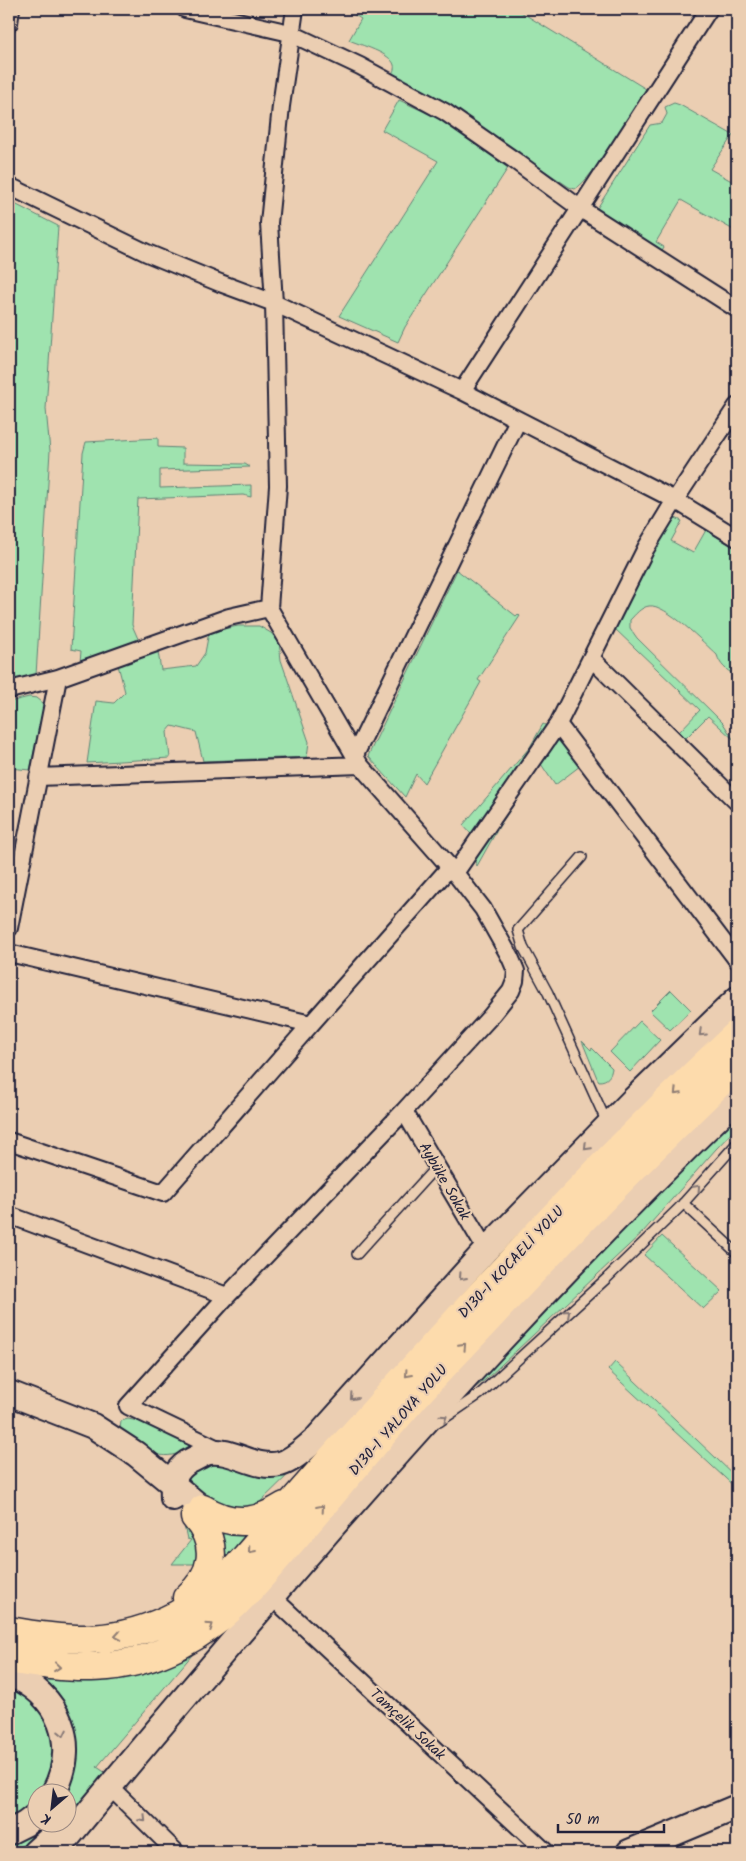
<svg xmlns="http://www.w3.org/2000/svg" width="746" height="1861" font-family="Kalam,sans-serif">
<rect width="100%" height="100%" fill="#ebceb2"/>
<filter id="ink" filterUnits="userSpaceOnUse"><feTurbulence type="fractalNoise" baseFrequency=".02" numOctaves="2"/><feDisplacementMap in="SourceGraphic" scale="10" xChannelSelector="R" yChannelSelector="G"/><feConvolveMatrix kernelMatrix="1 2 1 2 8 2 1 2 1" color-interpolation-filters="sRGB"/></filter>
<g filter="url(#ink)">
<path fill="#9fe3af" stroke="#608275" d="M345 9H516L646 89C631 112 595 177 575 189L569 187 475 124 391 76C393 72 395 69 394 65 391 53 360 45 349 40L361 19Z
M399 100 440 119 508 168 405 327 398 342 339 316 438 161 382 130Z
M674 103 680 105 733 135 710 169 737 184V232L681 200 656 242 664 247 661 252 596 210 650 125 662 123 667 114 665 107Z
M9 201 58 226 46 409 50 451 36 675 9 681Z
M158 438V447L183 448V463L245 464 250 467 160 470V488L251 485V497L243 495 138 499 132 625 139 641 80 662 81 651 71 649 83 453 86 442Z
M671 516 682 521 671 541 693 553 706 530 737 549V671L735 675C726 670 720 665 717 655 705 644 665 603 649 606 641 607 635 615 630 620V628L637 638 723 723 733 739 708 716 684 740 679 732 700 710 614 628Z
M457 570 516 616 518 614 520 616 478 680 481 682 424 783 416 774 405 797 368 756Z
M238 626H259L271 633 279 642 281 660 309 742 307 757 203 761 196 732 172 726 167 732 170 758 87 763 96 701 114 703 125 692 118 665 158 652 161 670 196 666 205 653 209 632Z
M29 697 37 698 42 702 43 709 30 770 9 768V702Z
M543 724 547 726 464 846 471 834 463 825 530 747Z
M556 738 560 741 580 766 555 785 541 764 500 825 477 866 473 857Z
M671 990 691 1010 670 1030 650 1011Z
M640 1021 660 1040 630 1072 610 1052Z
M582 1041 591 1050 592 1048 612 1068C611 1076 607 1081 599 1081L597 1078Z
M737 1113V1127L716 1149 643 1232 485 1380 448 1409 554 1295Z
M662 1236 722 1291 703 1309 644 1255Z
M615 1362 737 1478V1489L608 1370Z
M128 1419 148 1423 188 1442 191 1448C185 1450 179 1454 172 1455 151 1459 135 1441 120 1429L121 1421Z
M211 1464H219L296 1467 255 1507 223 1510 188 1482 192 1472 201 1466Z
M183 1521 195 1528 199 1564H172L191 1540 187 1539Z
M214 1526 247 1532 220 1566Z
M198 1648 97 1767 109 1775 85 1801 68 1815C68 1809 66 1798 67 1793 69 1786 73 1779 75 1771 81 1734 68 1703 43 1676Z
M9 1681 19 1685 49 1717 56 1743V1763L43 1793 38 1794 37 1801 29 1809 9 1822Z
M45 1824H58L22 1852H9V1845L27 1837Z"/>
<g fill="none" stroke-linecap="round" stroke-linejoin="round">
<defs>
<path id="lane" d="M582 857 518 930 523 947 548 993 607 1123
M683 1203 737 1253
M357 1254 436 1167
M439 1422 480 1394 607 1278 679 1208 737 1143"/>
<path id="street" d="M185 9 290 33 360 66 445 112 514 160 581 209 737 309
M9 23 11 9
M9 186 147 253 220 283 274 303 462 391 675 500 737 538
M462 391 709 9
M737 406 675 500 646 548 558 724 737 960
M591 658 737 802
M9 690 58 678 229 617 269 608
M355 755 518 420
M38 777 360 765
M455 873 558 724
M9 928 58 678
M9 953 311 1024 450 867
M404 1111 486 1250
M9 1141 163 1193 311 1024
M9 1215 227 1296
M222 1451 128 1406 227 1296 404 1111 490 1017 511 991 515 981 516 971 510 957 483 909 455 873 360 765 269 608 278 486 274 303 269 223 281 106 295 9
M271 1596 546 1852
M109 1786 176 1852"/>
<path id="secondary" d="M9 1393 93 1426 136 1454 203 1509
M173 1498C172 1482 174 1471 188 1462 195 1459 202 1454 209 1452 234 1449 255 1470 280 1464 294 1460 305 1448 315 1440L486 1250 634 1099 737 999
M9 1674C60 1694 80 1745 53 1794
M9 1832 25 1824 38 1814
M35 1852 63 1827
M56 1852C144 1744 235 1638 327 1533 458 1383 594 1237 737 1099
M629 1852 737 1807"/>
<path id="highway" d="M203 1509C233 1527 256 1524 285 1506
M187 1598C214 1575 220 1545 195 1517
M9 1631C71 1642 118 1646 177 1615 222 1592 253 1548 286 1510 313 1479 341 1448 368 1418 487 1286 607 1155 737 1034
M9 1659C71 1670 123 1674 181 1644 229 1619 258 1580 292 1541 333 1494 373 1445 414 1398 439 1370 466 1343 492 1315 571 1230 653 1147 737 1066"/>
</defs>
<use href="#lane" stroke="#22223b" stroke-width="12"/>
<use href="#street" stroke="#22223b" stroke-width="20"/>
<use href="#secondary" stroke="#22223b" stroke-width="28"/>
<use href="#highway" stroke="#22223b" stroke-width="31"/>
<use href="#lane" stroke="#ebceb2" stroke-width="9"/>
<use href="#street" stroke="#ebceb2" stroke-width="16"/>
<use href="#secondary" stroke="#ebceb2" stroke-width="24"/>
<use href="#highway" stroke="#fddbac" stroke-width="28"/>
</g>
<defs><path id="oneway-chevron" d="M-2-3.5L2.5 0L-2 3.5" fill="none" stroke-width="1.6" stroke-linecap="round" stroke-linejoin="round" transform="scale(1.25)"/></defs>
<g stroke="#867876">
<use href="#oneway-chevron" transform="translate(702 1033) rotate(136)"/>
<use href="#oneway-chevron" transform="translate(587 1147) rotate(134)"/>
<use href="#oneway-chevron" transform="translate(697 1188) rotate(-48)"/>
<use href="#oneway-chevron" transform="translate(462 1277) rotate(132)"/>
<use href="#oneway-chevron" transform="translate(567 1313) rotate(-42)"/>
<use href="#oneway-chevron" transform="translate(353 1397) rotate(132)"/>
<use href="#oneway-chevron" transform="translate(444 1418) rotate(-34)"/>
<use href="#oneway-chevron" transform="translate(63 1733) rotate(78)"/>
<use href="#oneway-chevron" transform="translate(143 1819) rotate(45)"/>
</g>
<g stroke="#907e74">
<use href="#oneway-chevron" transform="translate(677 1092) rotate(135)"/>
<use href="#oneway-chevron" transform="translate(463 1346) rotate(-47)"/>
<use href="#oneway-chevron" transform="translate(408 1374) rotate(132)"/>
<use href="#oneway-chevron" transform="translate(321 1508) rotate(-49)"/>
<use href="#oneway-chevron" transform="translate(251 1550) rotate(131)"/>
<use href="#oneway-chevron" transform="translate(210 1626) rotate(-35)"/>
<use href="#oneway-chevron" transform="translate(118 1636) rotate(170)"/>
<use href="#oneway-chevron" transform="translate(57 1667) rotate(6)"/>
</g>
</g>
<g text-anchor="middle" stroke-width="4.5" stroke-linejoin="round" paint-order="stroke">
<g font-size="15" fill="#22223b" stroke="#ebceb2">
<text transform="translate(445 1181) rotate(60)" y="5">Aybüke Sokak</text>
<text transform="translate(511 1262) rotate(-47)" y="5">D130-1 KOCAELİ YOLU</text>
<text transform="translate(398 1420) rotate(-49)" y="5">D130-1 YALOVA YOLU</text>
<text transform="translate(408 1724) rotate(43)" y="5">Tamçelik Sokak</text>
</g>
</g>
<rect width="746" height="1861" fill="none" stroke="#ebceb2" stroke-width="30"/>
<rect x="15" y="15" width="716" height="1831" fill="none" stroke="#22223b" stroke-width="2" filter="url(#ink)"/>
<g transform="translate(52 1808) rotate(208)"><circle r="24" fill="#ebceb2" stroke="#9b8982"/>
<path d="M0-4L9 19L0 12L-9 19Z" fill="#22223b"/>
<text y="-8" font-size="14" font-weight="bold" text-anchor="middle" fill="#22223b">K</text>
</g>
<path d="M558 1824v8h106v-8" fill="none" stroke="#22223b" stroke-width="2.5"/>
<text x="566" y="1824" font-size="15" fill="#22223b" stroke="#ebceb2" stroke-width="4" paint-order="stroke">50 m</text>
</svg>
